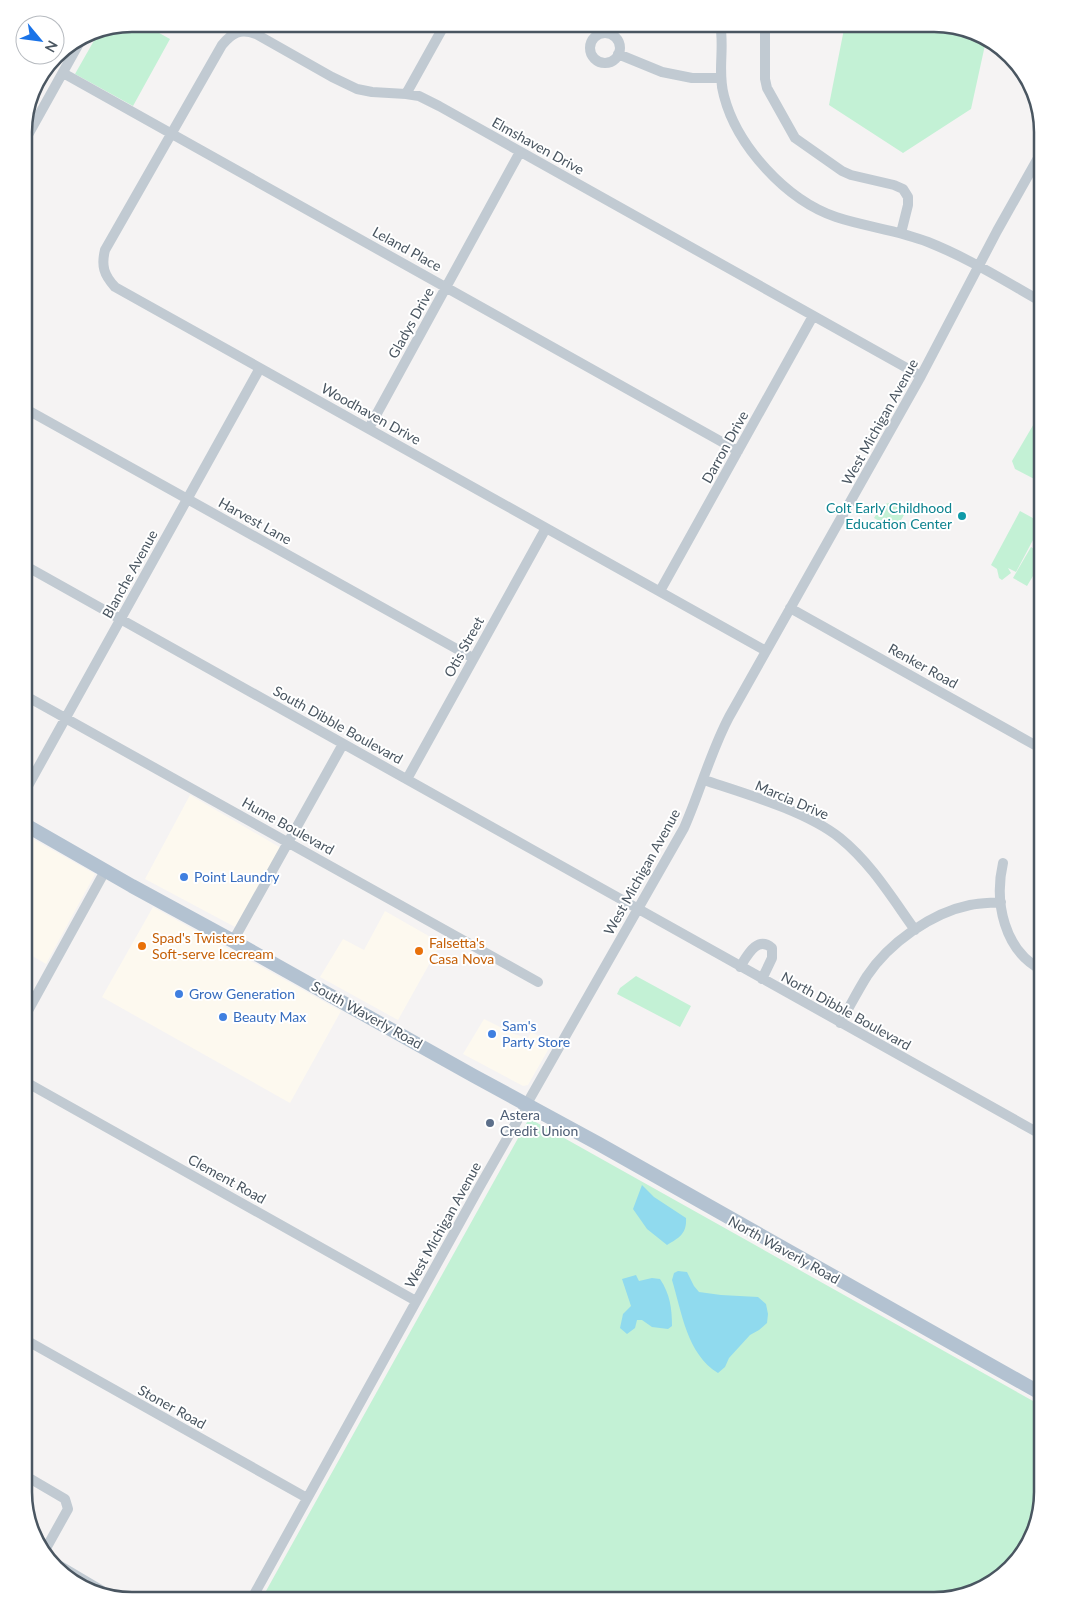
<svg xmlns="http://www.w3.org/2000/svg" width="1066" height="1624" font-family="Lato,sans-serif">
<rect width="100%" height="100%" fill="#f5f3f3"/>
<path fill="#fdf9ef" d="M190 795 281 848 235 927 145 879Z
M24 834 95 874 46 964 24 951Z
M153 907 341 1011 290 1103 102 997Z
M385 911 441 943 398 1020 320 977 343 939 364 950Z
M484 1019 514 1034 528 1038 531 1032 552 1043 528 1085 523 1086 463 1054Z"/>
<path fill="#c3f1d5" d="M133 24H143L170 39 133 106 75 74 100 30Z
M845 24H940L993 42 985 45 971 109 903 153 829 105Z
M1042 410V483L1015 469 1012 461Z
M892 502 907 510 895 530 874 518 882 505Z
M1020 511 1042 523 1016 572 1008 568 1011 573 1002 580 999 578 997 569 991 565Z
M1031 547 1042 554V561L1027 586 1013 578Z
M636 976 691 1006 680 1027 617 994 620 988Z
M532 1120 1042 1406V1492L1028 1546 988 1586 934 1600H261L527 1122Z"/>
<path fill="#90daee" d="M642 1185 654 1197 686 1218C687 1234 679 1238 667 1245L647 1229 633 1209Z
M678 1271 687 1272 694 1286 699 1292 721 1295 758 1297 766 1304 768 1314 767 1323 759 1330 750 1335 729 1358 725 1367 718 1373C687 1354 682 1313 672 1280L674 1273Z
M636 1275 639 1281 652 1278 660 1279C670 1294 672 1308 672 1326L668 1329 652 1327 642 1320H637L635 1328 627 1334 620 1328 623 1314 631 1306 622 1279Z"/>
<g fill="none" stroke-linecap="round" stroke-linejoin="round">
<path stroke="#c1cad2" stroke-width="10" d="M720 24C725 47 717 72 724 96 737 146 786 200 836 217 866 227 898 230 928 242 968 258 1005 281 1042 302
M764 24 765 31V79L767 88 795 138 842 171 851 175 894 185 903 189 908 197V205L901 233
M590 48a15 15 0 1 1 30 0a15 15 0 1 1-30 0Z
M618 54 662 72 692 78H721
M63 73 738 451
M406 94 445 24
M24 142 82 38
M24 408 473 658
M369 428 520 152
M24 565C364 753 702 947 1042 1135
M660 591 813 316
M790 608 1042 749
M766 651 115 287C104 275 101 266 105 250L222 45C232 33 240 28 256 34L332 77 357 89 372 92 406 94 419 96 439 106 921 376
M24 695 538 982
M407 779 546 528
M704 780C746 794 806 811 840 838 871 863 892 898 915 930
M24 793 260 368
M1003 863C994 902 1004 951 1042 970
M233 941 343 744
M740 967C747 956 757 935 772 948V958L762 979
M24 1018 105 871
M840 1023C849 1008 857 992 867 976 889 943 931 913 970 905 980 903 991 903 1001 902
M24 1081 416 1301
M24 1339 307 1498
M24 1475 65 1499 68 1509 44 1552
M57 1564 111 1596
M251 1600 480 1186 684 828C700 792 710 753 729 717L921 376 997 231 1042 151"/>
<path stroke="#b3c2d1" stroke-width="14" d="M24 824 132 886 233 941 474 1076 599 1144 1042 1394"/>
</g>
<circle fill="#0f9aa8" stroke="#fff" stroke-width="2" cx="962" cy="516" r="5"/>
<g fill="#3f7fe0" stroke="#fff" stroke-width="2">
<circle cx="184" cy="877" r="5"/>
<circle cx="179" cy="994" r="5"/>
<circle cx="223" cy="1017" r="5"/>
<circle cx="492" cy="1034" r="5"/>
</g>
<g fill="#e8710a" stroke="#fff" stroke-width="2">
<circle cx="142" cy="946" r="5"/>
<circle cx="419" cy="951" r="5"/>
</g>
<circle fill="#5c6f8a" stroke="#fff" stroke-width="2" cx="490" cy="1123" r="5"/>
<g text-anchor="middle" stroke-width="4" stroke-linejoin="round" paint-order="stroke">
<g font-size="14" fill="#4a5661" stroke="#fff">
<text transform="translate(538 146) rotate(29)" y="5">Elmshaven Drive</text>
<text transform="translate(407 249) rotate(29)" y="5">Leland Place</text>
<text transform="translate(411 323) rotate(-61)" y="5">Gladys Drive</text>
<text transform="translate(371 414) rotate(29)" y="5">Woodhaven Drive</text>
<text transform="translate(880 422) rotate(-61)" y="5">West Michigan Avenue</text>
<text transform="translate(725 447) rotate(-61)" y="5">Darron Drive</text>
<text transform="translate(255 521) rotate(29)" y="5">Harvest Lane</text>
<text transform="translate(130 574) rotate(-61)" y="5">Blanche Avenue</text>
<text transform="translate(464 647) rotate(-61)" y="5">Otis Street</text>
<text transform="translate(923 666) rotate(29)" y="5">Renker Road</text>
<text transform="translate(338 725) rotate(29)" y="5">South Dibble Boulevard</text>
<text transform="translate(792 800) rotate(23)" y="5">Marcia Drive</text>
<text transform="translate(288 826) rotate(29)" y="5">Hume Boulevard</text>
<text transform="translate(642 872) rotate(-61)" y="5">West Michigan Avenue</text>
<text transform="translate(846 1011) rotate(29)" y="5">North Dibble Boulevard</text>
<text transform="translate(367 1015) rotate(29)" y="5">South Waverly Road</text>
<text transform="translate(227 1179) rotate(29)" y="5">Clement Road</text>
<text transform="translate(443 1225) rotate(-61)" y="5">West Michigan Avenue</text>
<text transform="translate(784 1250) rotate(29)" y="5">North Waverly Road</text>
<text transform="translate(172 1407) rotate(29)" y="5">Stoner Road</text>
</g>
<g font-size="14" fill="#0d838f" stroke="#fff" text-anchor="end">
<text x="952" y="513">Colt Early Childhood<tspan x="952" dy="16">Education Center</tspan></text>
</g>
<g font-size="14" fill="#366cbe" stroke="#fff" text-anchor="start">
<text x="194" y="882">Point Laundry</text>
<text x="189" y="999">Grow Generation</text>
<text x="233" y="1022">Beauty Max</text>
<text x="502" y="1031">Sam's<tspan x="502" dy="16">Party Store</tspan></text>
</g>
<g font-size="14" fill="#c56008" stroke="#fff" text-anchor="start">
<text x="152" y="943">Spad's Twisters<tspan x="152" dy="16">Soft-serve Icecream</tspan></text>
<text x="429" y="948">Falsetta's<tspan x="429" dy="16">Casa Nova</tspan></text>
</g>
<g font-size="14" fill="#4e5e75" stroke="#fff" text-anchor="start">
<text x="500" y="1120">Astera<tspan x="500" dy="16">Credit Union</tspan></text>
</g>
</g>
<path d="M0 0H1066V1624H0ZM132 32H934A100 100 0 0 1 1034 132V1492A100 100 0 0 1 934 1592H132A100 100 0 0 1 32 1492V132A100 100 0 0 1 132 32Z" fill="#fff" fill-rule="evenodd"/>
<path fill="none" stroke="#4a5661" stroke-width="2.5" d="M132 32H934A100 100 0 0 1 1034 132V1492A100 100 0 0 1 934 1592H132A100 100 0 0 1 32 1492V132A100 100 0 0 1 132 32Z"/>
<g transform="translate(40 40) rotate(119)"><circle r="24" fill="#ffffff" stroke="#b7bbc0"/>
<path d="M0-4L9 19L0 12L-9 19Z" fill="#1a73e8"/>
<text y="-8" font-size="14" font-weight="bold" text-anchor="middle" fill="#4a5661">N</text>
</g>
</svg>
